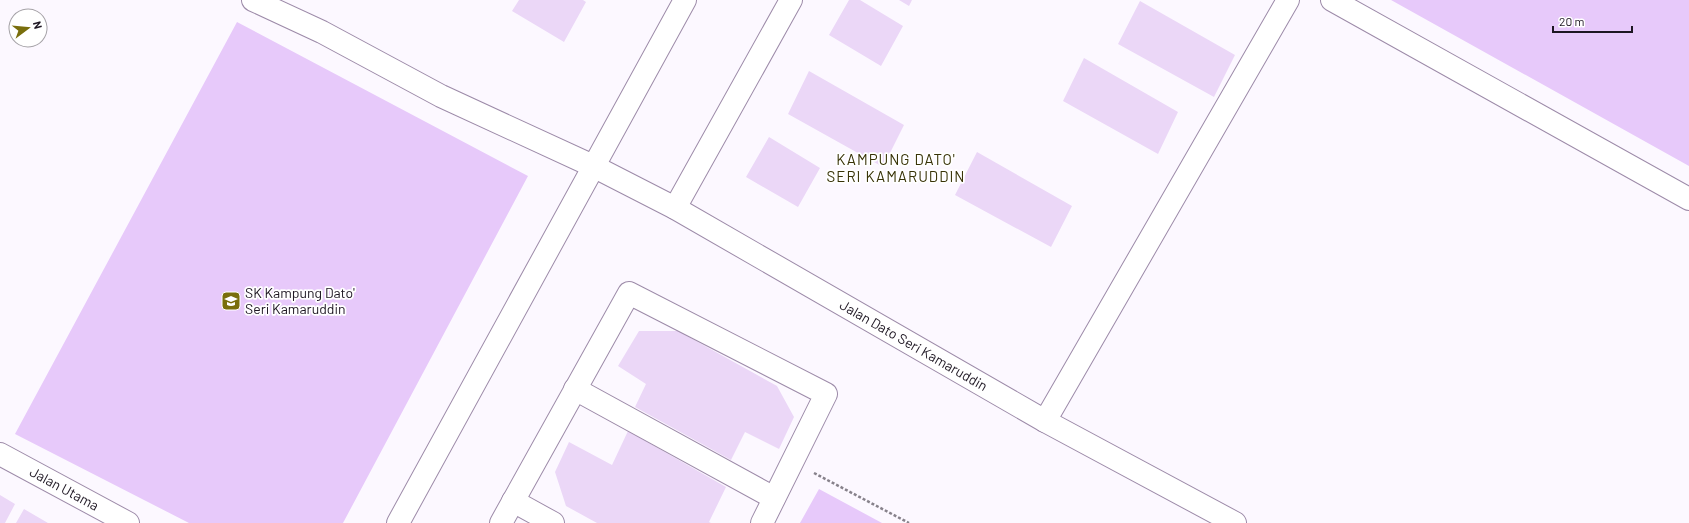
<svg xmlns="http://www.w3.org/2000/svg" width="1689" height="523" font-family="Barlow,sans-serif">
<rect width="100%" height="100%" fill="#fcf8ff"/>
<path fill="#e7c9fa" d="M1391 0H1689V166Z
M237 22 528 176 343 523H189L15 434Z
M819 489 882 523H800Z"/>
<path fill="#ebd7f7" d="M519 0H583L586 2 564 42 512 11Z
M849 0H860L903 26 881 66 829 35Z
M899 0H912L909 6Z
M1140 1 1235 55 1214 97 1118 44Z
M1084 58 1178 112 1158 154 1063 101Z
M809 71 904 125 883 167 788 114Z
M769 137 820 168 798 207 746 177Z
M977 152 1072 206 1051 247 955 195Z
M639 331H678L777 386 794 417 779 449 745 432 731 460 635 407 646 384 618 366Z
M628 431 726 487 709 522 711 523H597L566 506 555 472 569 442 612 465Z
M0 495 15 504 5 523H0Z
M24 509 48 523H16Z"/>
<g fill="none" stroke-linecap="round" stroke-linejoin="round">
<defs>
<g id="minor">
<path id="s1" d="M253 0 322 32 441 96 593 166 675 208 1045 421 1235 523"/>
<path d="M1332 0 1689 199"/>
<path d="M675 208 791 0"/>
<path d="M575 389 774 498"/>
<path d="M1045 421 1288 0"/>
<path id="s2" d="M0 454 128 523"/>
<path d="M513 501 553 523"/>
<path d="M398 523 685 0"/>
<path d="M501 523 629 293 826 394 762 523"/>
</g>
</defs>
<use href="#minor" stroke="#9d8ba9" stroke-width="24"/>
<path stroke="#87828b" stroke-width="2.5" stroke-dasharray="3 2" stroke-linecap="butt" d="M814 473 909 523"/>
<use href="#minor" stroke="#fff" stroke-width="22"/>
</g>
<defs>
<symbol id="school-square" viewBox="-11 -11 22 22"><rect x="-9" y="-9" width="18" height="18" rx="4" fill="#796e0c" stroke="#fff"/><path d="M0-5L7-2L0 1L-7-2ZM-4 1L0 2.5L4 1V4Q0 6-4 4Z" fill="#fff"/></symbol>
</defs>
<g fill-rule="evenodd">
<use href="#school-square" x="220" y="290" width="22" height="22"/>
</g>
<g text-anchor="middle" stroke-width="3.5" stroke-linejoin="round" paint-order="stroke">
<g font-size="14" fill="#1d1622" stroke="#fff" text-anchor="start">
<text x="245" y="298">SK Kampung Dato'<tspan x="245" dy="16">Seri Kamaruddin</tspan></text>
</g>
<g font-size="14" fill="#1d1622" stroke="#fff">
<text dy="5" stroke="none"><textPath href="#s1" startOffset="746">Jalan Dato Seri Kamaruddin</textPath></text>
<text dy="5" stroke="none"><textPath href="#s2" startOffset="73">Jalan Utama</textPath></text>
</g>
<g font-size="15" letter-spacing="1" fill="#373206" stroke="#fff">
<text x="896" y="165">KAMPUNG DATO'<tspan x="896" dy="17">SERI KAMARUDDIN</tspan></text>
</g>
</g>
<g transform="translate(28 28) rotate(74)"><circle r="19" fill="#ffffff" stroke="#a5a2a7"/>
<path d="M0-3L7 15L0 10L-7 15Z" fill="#796e0c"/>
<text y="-6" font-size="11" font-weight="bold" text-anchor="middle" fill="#1d1622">N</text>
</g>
<path d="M1553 26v6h79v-6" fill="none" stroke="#1d1622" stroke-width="2"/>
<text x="1559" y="26" font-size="12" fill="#1d1622" stroke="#ffffff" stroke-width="3" paint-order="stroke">20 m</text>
</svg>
